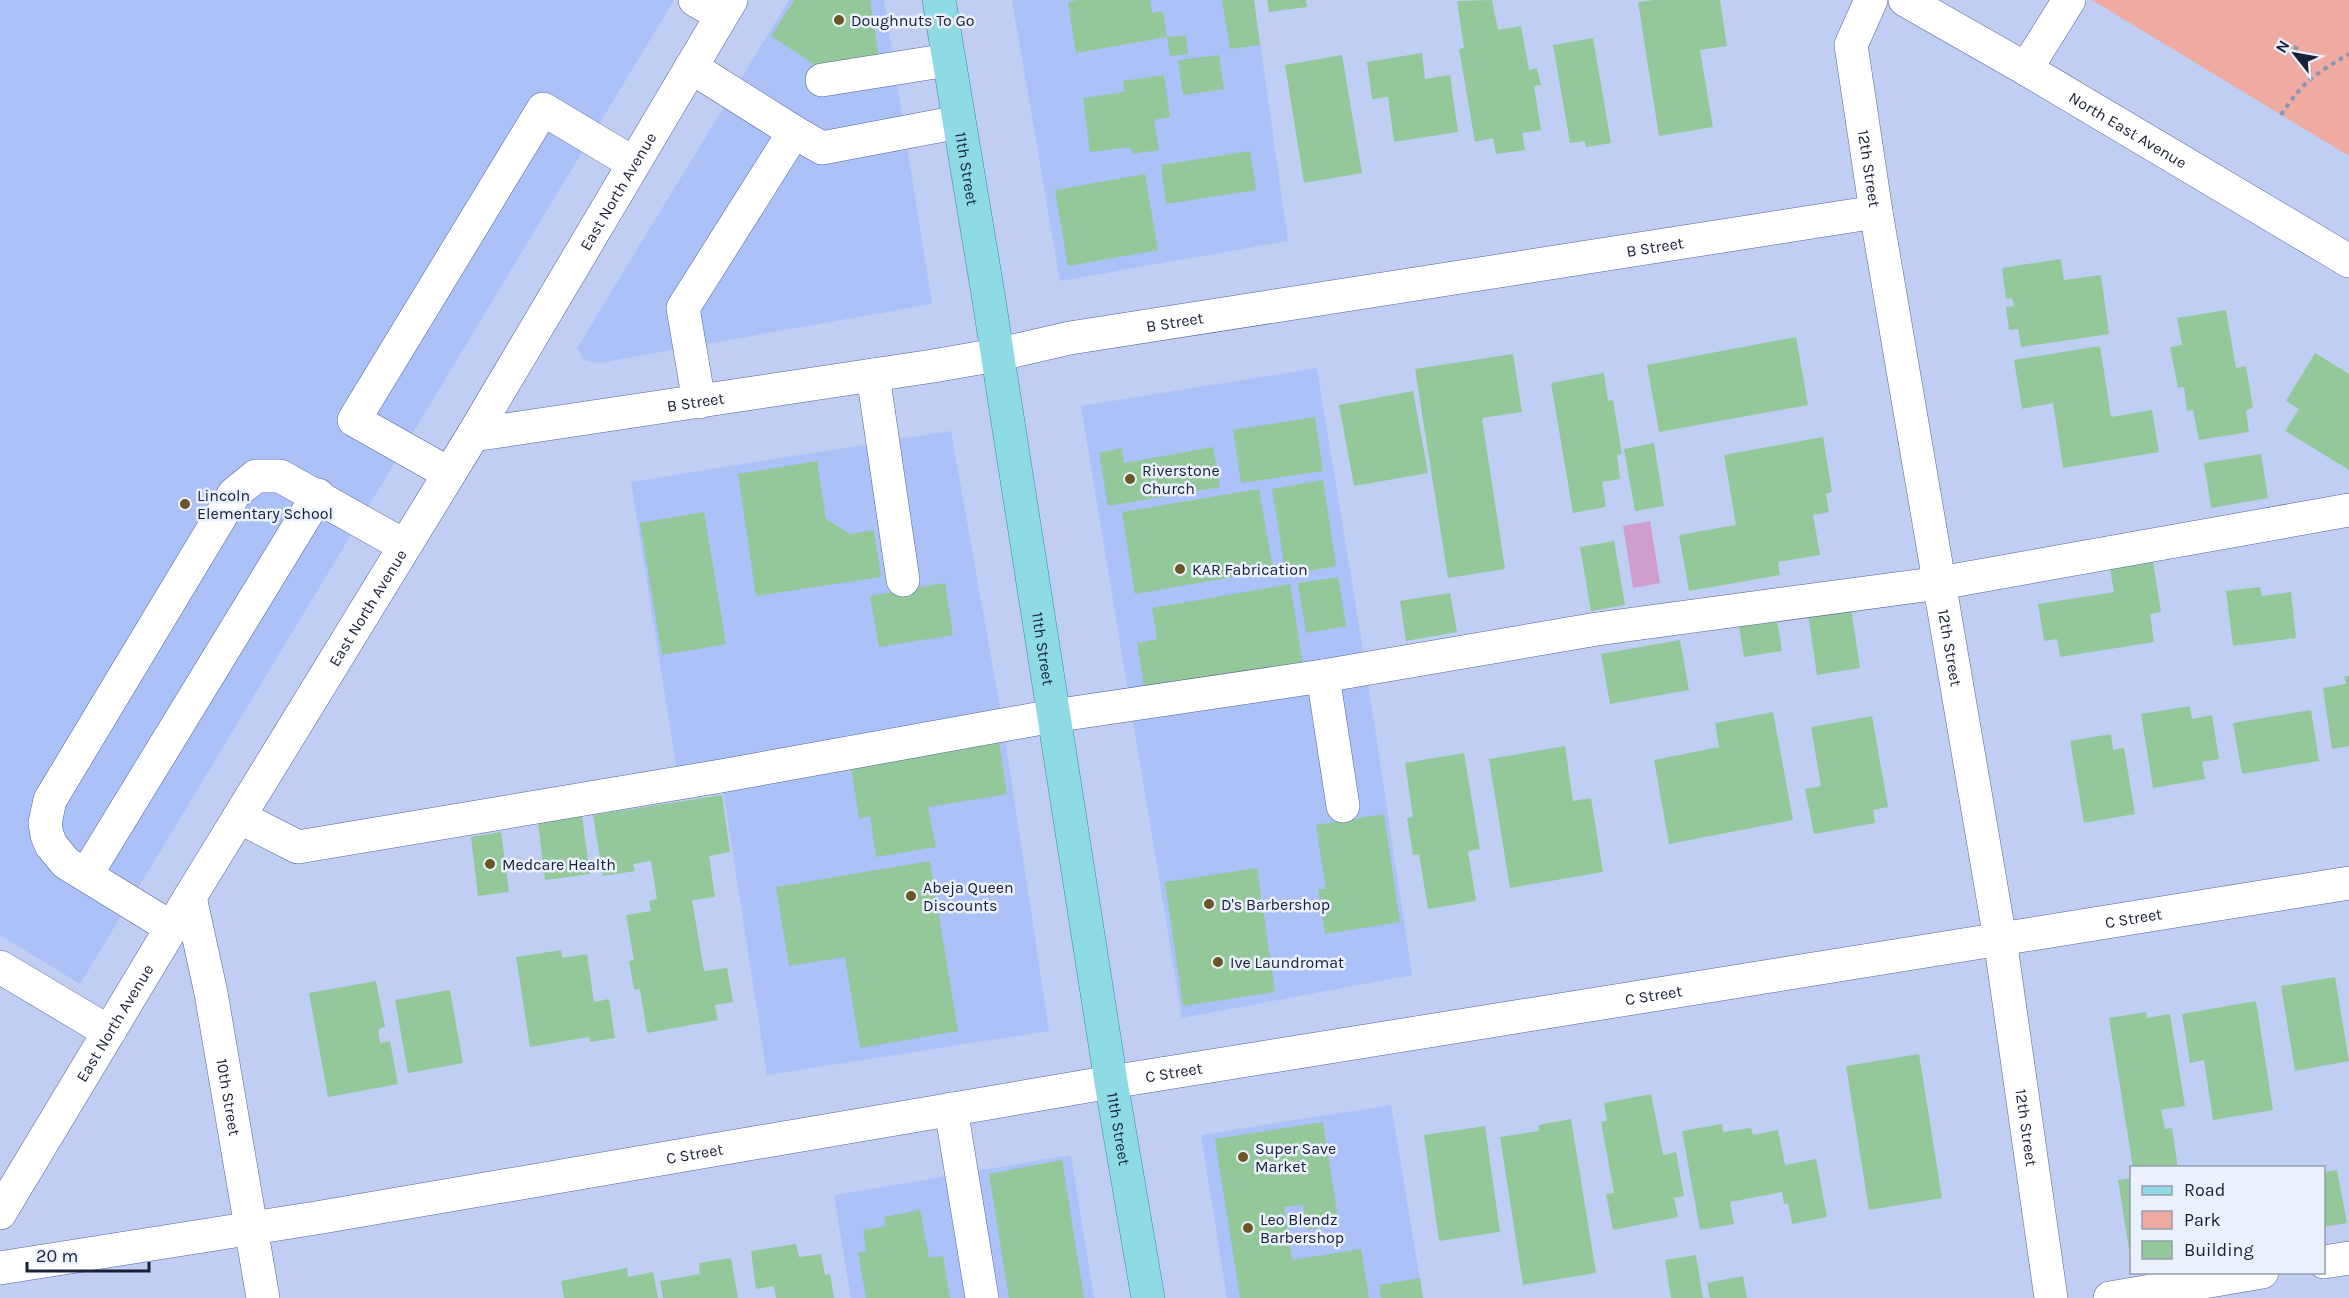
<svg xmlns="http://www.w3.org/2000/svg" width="2349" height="1298" font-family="Karla,sans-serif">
<rect width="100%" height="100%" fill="#c0cef4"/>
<path fill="#acc1f8" d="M0 0H674L80 984 0 935Z
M789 0H884L932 304 599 363 584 360 577 348Z
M1012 0H1254L1288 241 1060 281Z
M1317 368 1366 669 1412 975 1182 1018 1081 406Z
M951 431 1003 725 1049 1031 767 1075 721 777 679 783 631 482Z
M1391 1105 1423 1298H1227L1201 1135Z
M1071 1155 1094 1298H851L834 1195Z"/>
<path fill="#efaba1" d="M2092 0H2349V156Z"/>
<path fill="#d09ecd" d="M1650 521 1660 583 1633 588 1623 526Z"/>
<path fill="#93c99a" d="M794 0H870L879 58 820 68 771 36Z
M1078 0H1150L1152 13 1163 11 1167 37 1076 53 1068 2Z
M1222 0H1254L1260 45 1230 49Z
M1267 0H1306L1307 7 1269 12Z
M1492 0 1498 30 1521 26 1529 70 1537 68 1541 85 1534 86 1541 130 1522 133 1525 150 1496 154 1493 138 1475 142 1459 49 1464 48 1457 1Z
M1654 0H1720L1727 46 1700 50 1713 127 1659 136 1638 2Z
M1186 35 1188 54 1170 56 1167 37Z
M1593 38 1611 143 1586 147 1585 141 1570 143 1553 45Z
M1422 53 1425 79 1450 75 1458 132 1394 142 1388 97 1372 99 1367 62Z
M1219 55 1224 89 1183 95 1178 60Z
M1342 55 1362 173 1304 183 1285 65Z
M1164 75 1170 117 1154 120 1159 150 1132 154 1131 147 1090 152 1083 98 1124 92 1123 81Z
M1250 151 1256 190 1166 204 1161 165Z
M1145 174 1158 250 1068 266 1055 190Z
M2061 259 2064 280 2101 275 2109 334 2021 347 2018 329 2009 330 2006 307 2014 306 2012 298 2006 299 2002 268Z
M2226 310 2236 368 2246 366 2253 407 2246 411 2249 432 2199 440 2193 410 2187 411 2184 387 2178 388 2170 347 2182 345 2177 318Z
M1796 337 1808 405 1659 432 1647 365Z
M2100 346 2111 417 2152 410 2159 452 2063 468 2053 403 2022 409 2014 360Z
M2315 353 2349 374V470L2285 431 2299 409 2286 401Z
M1513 354 1522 412 1482 418 1505 569 1448 578 1415 369Z
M1604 373 1608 401 1613 400 1622 454 1617 455 1620 479 1602 482 1606 507 1573 513 1551 383Z
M1413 391 1428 473 1354 486 1339 405Z
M1315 417 1323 471 1241 483 1233 430Z
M1823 437 1832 492 1826 494 1829 512 1813 515 1820 555 1778 562 1780 575 1689 591 1679 535 1736 525 1724 455Z
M1654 443 1664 506 1635 511 1624 449Z
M1213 447 1220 487 1108 506 1099 453 1122 448 1124 463Z
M2261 454 2268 498 2211 508 2204 463Z
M817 461 826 519 850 534 874 530 881 577 756 596 738 474Z
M1323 480 1336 566 1286 575 1272 489Z
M1259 489 1273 570 1135 594 1122 512Z
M704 512 726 644 662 655 640 523Z
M1614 541 1625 605 1591 611 1580 547Z
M2153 562 2161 612 2150 614 2154 642 2060 657 2057 639 2044 641 2038 604 2114 592 2110 569Z
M1338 577 1346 626 1306 633 1298 583Z
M945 583 953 635 879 647 870 596Z
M1290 584 1303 665 1145 692 1137 643 1157 639 1152 608Z
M2260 587 2262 596 2291 592 2296 638 2233 646 2226 591Z
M1450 593 1457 632 1406 641 1400 601Z
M1851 608 1860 668 1817 675 1808 614Z
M1776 614 1782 651 1744 657 1738 621Z
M1680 640 1689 690 1610 704 1601 654Z
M2344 676H2349V746L2332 749 2323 688 2346 684Z
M2190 706 2192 719 2212 715 2219 759 2202 762 2205 779 2153 788 2141 714Z
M2311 710 2319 761 2242 774 2233 723Z
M1773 712 1793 820 1669 844 1654 760 1719 747 1715 723Z
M1872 716 1888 807 1873 810 1875 823 1814 834 1805 789 1821 786 1811 727Z
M2111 734 2113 750 2124 748 2135 814 2084 823 2070 741Z
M999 741 1007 794 928 807 936 847 876 857 870 816 859 819 851 766Z
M1565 746 1573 801 1591 798 1603 872 1510 888 1489 759Z
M1464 753 1480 849 1468 851 1476 901 1428 909 1419 854 1413 855 1407 818 1413 817 1405 763Z
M722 795 730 852 709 856 715 897 692 900 704 971 727 968 733 1002 715 1005 718 1020 647 1033 640 989 634 990 629 961 634 960 626 915 651 911 649 901 657 899 651 861 633 864 635 871 603 876 593 815Z
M581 809 590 874 545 880 537 815Z
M1384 814 1400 922 1325 934 1318 889H1326L1316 825Z
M501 832 509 892 478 896 471 837Z
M930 861 958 1031 860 1048 845 957 789 966 776 887Z
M1257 868 1275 992 1183 1006 1165 882Z
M561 950 562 958 587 954 594 1002 609 999 615 1038 590 1042 589 1037 530 1047 516 957Z
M2335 977 2349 1061 2295 1071 2281 986Z
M376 981 385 1027 378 1029 380 1043 390 1041 398 1084 328 1097 309 993Z
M450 990 463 1063 408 1073 395 1000Z
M2256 1001 2273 1110 2213 1120 2204 1060 2190 1063 2182 1014Z
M2146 1012 2147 1018 2170 1014 2185 1106 2161 1110 2165 1129 2172 1128 2178 1168H2133L2109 1018Z
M1919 1054 1942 1198 1869 1210 1846 1066Z
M1651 1094 1663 1155 1676 1152 1684 1196 1674 1198 1678 1217 1613 1230 1606 1194 1614 1193 1601 1122 1607 1121 1604 1103Z
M1571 1119 1596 1273 1523 1285 1500 1137 1539 1131 1538 1125Z
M1323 1122 1339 1225 1307 1230 1303 1205 1284 1207 1292 1260 1361 1249 1369 1298H1240L1215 1139Z
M1722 1124 1723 1132 1751 1128 1753 1135 1778 1130 1785 1165 1816 1159 1827 1217 1792 1224 1788 1203 1784 1204 1782 1192 1730 1202 1734 1224 1700 1230 1682 1131Z
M1485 1126 1500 1232 1439 1241 1424 1135Z
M1062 1160 1084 1298H1009L989 1174Z
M2337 1170 2347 1223 2324 1227V1172Z
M2132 1178V1256H2130L2118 1180Z
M920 1210 929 1258 943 1256 950 1298H866L858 1252 866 1251 863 1230 886 1226 884 1217Z
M796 1244 799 1257 821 1254 825 1275 830 1274 834 1298H776L774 1286 756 1289 751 1251Z
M1696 1255 1703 1298H1671L1665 1260Z
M731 1258 738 1298H663L660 1281 700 1274 699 1263Z
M627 1268 628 1277 653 1272 658 1298H564L561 1281Z
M1743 1276 1747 1298H1710L1707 1283Z
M1420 1278 1423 1298H1381L1379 1285Z"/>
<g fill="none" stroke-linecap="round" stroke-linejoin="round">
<defs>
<g id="minor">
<path d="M695 0 721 15"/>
<path id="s1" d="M1871 0 1851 45 1876 212 2000 939 2051 1298"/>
<path id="s2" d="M1905 0 2026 69 2349 261"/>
<path d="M691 67 794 132 683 308 699 402"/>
<path d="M2026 69 2069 0"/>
<path d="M822 80 948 60"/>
<path d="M794 132 822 148 959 122"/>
<path d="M873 375 903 580"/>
<path id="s3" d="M473 435 933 366 996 355 1070 338 1876 212"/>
<path d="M448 473 354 420 543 109 633 163"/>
<path d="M1323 676 1343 806"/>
<path d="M239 817 298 847 721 776 1053 716 1323 676 1597 629 1940 583 2349 510"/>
<path d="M86 875 318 495"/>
<path id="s4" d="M190 897 211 993 263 1298"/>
<path d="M172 928 66 863 51 845 47 835 45 823 50 800 234 494 256 476H280L405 546"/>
<path d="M0 967 109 1032"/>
<path d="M951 1109 982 1298"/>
<path id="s5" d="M0 1213 190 897 473 435 731 0"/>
<path d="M2324 1262 2349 1258"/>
<path id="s6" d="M0 1268 316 1218 1111 1082 2349 883"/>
<path d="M2110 1298 2262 1272"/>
</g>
<g id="major">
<path id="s7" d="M939 0 988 294 1111 1082 1148 1298"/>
</g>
</defs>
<use href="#minor" stroke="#4f6299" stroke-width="34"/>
<use href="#major" stroke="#338a9e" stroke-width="34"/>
<path stroke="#8895b6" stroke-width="4" stroke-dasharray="4.5 4.5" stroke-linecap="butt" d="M2294 47 2300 50 2306 67 2313 75
M2281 115C2304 80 2314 75 2349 54"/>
<use href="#minor" stroke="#fff" stroke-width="33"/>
<use href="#major" stroke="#8edbe6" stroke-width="33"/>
</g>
<g fill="#6a5725" stroke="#eaf0fc" stroke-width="2">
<circle cx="839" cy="20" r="6"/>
<circle cx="1130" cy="479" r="6"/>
<circle cx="185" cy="504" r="6"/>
<circle cx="1180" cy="569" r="6"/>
<circle cx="490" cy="864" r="6"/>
<circle cx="911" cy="896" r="6"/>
<circle cx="1209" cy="904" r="6"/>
<circle cx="1218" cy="962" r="6"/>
<circle cx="1243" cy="1157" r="6"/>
<circle cx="1248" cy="1228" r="6"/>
</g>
<g text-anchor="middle" stroke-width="5" stroke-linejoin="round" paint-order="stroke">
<g font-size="16" fill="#182037" stroke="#eaf0fc" text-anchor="start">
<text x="851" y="26">Doughnuts To Go</text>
<text x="1142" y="476">Riverstone<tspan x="1142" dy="18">Church</tspan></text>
<text x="197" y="501">Lincoln<tspan x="197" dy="18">Elementary School</tspan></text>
<text x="1192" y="575">KAR Fabrication</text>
<text x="502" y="870">Medcare Health</text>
<text x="923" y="893">Abeja Queen<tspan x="923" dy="18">Discounts</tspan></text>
<text x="1221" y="910">D's Barbershop</text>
<text x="1230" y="968">Ive Laundromat</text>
<text x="1255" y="1154">Super Save<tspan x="1255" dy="18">Market</tspan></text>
<text x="1260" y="1225">Leo Blendz<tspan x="1260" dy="18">Barbershop</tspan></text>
</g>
<g font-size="16" fill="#182037" stroke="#eaf0fc">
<text dy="6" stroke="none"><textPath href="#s2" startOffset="258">North East Avenue</textPath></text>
<text dy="6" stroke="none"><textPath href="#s1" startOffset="174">12th Street</textPath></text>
<text dy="6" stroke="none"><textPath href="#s7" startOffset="171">11th Street</textPath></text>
<text dy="6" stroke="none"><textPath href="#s5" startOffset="1194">East North Avenue</textPath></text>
<text dy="6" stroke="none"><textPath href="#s3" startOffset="1197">B Street</textPath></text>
<text dy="6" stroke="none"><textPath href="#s3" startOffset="711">B Street</textPath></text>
<text dy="6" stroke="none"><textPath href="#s3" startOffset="225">B Street</textPath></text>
<text dy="6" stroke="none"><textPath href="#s5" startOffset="708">East North Avenue</textPath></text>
<text dy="6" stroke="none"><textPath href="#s1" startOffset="660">12th Street</textPath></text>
<text dy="6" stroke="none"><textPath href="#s7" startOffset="657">11th Street</textPath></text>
<text dy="6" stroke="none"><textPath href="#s6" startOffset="2162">C Street</textPath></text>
<text dy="6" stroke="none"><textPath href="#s6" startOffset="1676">C Street</textPath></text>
<text dy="6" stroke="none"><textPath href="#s5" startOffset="222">East North Avenue</textPath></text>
<text dy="6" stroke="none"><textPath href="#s6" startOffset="1190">C Street</textPath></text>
<text dy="6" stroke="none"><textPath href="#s4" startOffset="204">10th Street</textPath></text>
<text dy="6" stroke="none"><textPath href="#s1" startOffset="1146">12th Street</textPath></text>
<text dy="6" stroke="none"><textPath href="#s7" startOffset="1143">11th Street</textPath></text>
<text dy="6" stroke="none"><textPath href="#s6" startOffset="704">C Street</textPath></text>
</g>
</g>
<rect x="2130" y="1166" width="195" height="108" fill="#eaf0fc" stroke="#969dad" stroke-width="1.5"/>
<rect x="2142" y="1186" width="30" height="9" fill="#8edbe6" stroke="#969dad" stroke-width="1.5"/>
<text x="2184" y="1196" font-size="18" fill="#182037">Road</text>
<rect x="2142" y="1211" width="30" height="18" fill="#efaba1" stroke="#969dad" stroke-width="1.5"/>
<text x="2184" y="1226" font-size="18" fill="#182037">Park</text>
<rect x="2142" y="1241" width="30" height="18" fill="#93c99a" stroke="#969dad" stroke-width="1.5"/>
<text x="2184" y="1256" font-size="18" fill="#182037">Building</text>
<g transform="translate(2295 54) rotate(301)" stroke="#eaf0fc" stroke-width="4.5" paint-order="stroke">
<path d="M0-4.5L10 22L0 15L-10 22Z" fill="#182037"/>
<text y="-9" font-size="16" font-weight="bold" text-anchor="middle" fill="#182037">N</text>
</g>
<path d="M27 1262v9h122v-9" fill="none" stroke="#182037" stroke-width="3"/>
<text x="36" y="1262" font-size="18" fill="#182037" stroke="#eaf0fc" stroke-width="4.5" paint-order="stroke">20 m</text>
</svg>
